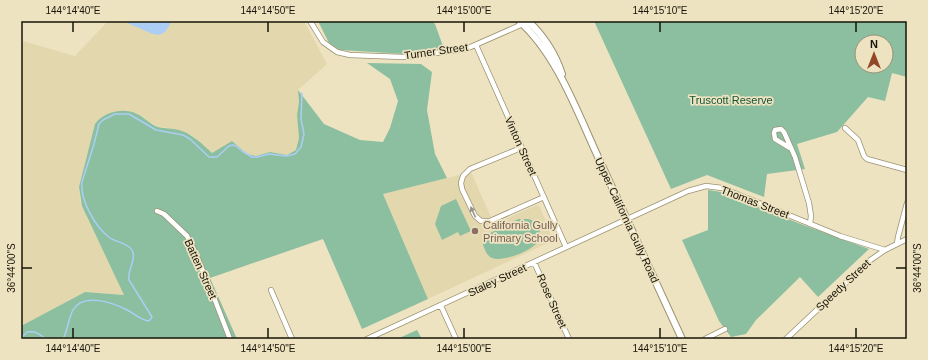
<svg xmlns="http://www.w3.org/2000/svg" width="928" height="360" font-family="Helvetica,sans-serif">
<rect width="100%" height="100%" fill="#ede3c1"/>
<path fill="#e3d7ae" d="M108 21H304L327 64 298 90 299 102 297 115 299 138 296 150 287 155 270 152 256 156 247 154 232 141 212 153 192 135 178 130 157 126 144 118 97 121 95 124 79 187 80 198 82 206 125 295 85 292 21 326V42L23 41 75 56Z
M471 172 494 224 537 205 540 207 553 240 552 241 428 299 383 194Z"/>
<path fill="#8bbfa0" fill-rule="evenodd" d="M318 21H432L435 24 444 49 405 54 340 50 329 43Z
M594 21H907V77L892 73 885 101 868 97 837 132 797 144 805 169 767 174 764 197 707 175 671 189ZM862 42H886V66H862Z
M367 63 421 64 432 72 427 110 435 154 447 178 383 194 428 299 362 329 323 239 210 278 237 339H21V326L85 292 124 295 82 206 79 187 95 124C103 112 124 107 137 114 144 117 150 124 158 127 165 129 173 128 179 130 193 134 202 144 212 153L232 141 247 154 256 156 270 152 287 155 296 150 299 138 297 115 299 102 298 90 324 124 360 140 383 142 390 128 398 101 390 79Z
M708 190 721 192 798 223 869 249 818 297 800 277 756 320 746 334 731 337 719 321 682 240 708 230Z
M456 199 471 231 460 236 458 232 442 240 435 224 441 206Z
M519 219C521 219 525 219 528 219 539 221 544 235 536 244 528 252 503 262 492 258 487 256 485 250 483 245L487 235 506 224Z
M417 330 422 339H397Z"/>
<path fill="#accef5" d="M124 21H171C164 41 154 35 139 28 134 26 129 24 124 21Z"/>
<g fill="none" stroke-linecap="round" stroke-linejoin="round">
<path stroke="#accef5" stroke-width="1.5" d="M21 338 27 332C35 331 39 333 45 339
M63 339C68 330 68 319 73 310 83 292 114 303 127 310 135 314 141 320 149 321L152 317 129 280C127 270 137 259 132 250 128 243 116 242 110 238 95 227 80 200 82 182L94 144 99 124 103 120 115 114H129L156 130 183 135 190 139 209 157H217L229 146 233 145 236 146 242 151 252 157H257L269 154 286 156 295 154 301 147 304 134 301 119 302 93"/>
<defs>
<path id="street" d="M310 21 323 42 337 52 350 55 403 57 414 56 466 49 525 23
M476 45 566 247
M845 128 858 140 864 156 867 159 907 170
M521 148 470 169 463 176 461 183 462 189 475 216 481 221H490L544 197
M790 148 775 139 774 133 775 130 781 129 784 132 795 157 809 203 811 216 810 224
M157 211 164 214 187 236 194 250 213 295 230 339
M897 244 898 237 907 203
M534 262 569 339
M271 290 292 339
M441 306 456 339
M367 339 688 191 706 186 722 188 840 236 885 250
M705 339 725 329
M786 339 869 261 885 250 907 239"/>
<path id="secondary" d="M519 21C557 54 578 114 599 159 627 219 654 279 682 339
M528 21C544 36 555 53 562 74"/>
</defs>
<use href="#street" stroke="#9b9272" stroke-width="6"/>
<use href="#secondary" stroke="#9b9272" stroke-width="8"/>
<use href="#street" stroke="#fff" stroke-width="4.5"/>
<use href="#secondary" stroke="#fff" stroke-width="6"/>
</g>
<defs><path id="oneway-solid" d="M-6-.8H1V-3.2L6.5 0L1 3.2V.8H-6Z"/></defs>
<use fill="#979590" href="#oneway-solid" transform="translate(473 212) rotate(-115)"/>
<path fill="none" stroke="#181408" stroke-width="1.5" d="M73 22V32M268 22V32M464 22V32M660 22V32M856 22V32M22 268H32M896 268H906M73 328V338M268 328V338M464 328V338M660 328V338M856 328V338"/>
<circle fill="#8d6e63" stroke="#ede3c1" stroke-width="1.5" cx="475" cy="231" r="4"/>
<g text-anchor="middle" stroke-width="3.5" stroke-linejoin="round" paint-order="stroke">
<g font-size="11" fill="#181408" stroke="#ede3c1">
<text transform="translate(436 51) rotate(-8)" y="4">Turner Street</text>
<text transform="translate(521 146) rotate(66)" y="4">Vinton Street</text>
<text transform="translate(755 202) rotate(21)" y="4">Thomas Street</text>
<text transform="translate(627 220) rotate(65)" y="4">Upper California Gully Road</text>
<text transform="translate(201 269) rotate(66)" y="4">Batten Street</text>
<text transform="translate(497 280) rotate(-25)" y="4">Staley Street</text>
<text transform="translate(843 285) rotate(-43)" y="4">Speedy Street</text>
<text transform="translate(552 301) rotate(66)" y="4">Rose Street</text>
</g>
<g font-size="11" fill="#115234" stroke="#ede3c1">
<text x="731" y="104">Truscott Reserve</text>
</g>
<g font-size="11" fill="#785e54" stroke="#ede3c1" text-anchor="start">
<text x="483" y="229">California Gully<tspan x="483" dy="13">Primary School</tspan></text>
</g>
</g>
<rect width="928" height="360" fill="none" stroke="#ede3c1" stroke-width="44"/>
<g transform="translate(874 54)"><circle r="19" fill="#ede3c1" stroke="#989077"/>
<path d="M0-3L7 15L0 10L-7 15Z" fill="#904826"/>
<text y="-6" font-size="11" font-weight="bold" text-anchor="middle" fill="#181408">N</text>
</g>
<rect x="22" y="22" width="884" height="316" fill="none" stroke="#181408" stroke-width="1.5"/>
<g font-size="10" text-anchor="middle" fill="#181408">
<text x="73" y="14">144°14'40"E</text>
<text x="268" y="14">144°14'50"E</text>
<text x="464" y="14">144°15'00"E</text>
<text x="660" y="14">144°15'10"E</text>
<text x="856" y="14">144°15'20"E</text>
<text transform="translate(11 268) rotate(-90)" y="4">36°44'00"S</text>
<text transform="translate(917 268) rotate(-90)" y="4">36°44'00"S</text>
<text x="73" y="352">144°14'40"E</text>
<text x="268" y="352">144°14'50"E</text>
<text x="464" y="352">144°15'00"E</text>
<text x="660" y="352">144°15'10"E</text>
<text x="856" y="352">144°15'20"E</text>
</g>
</svg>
